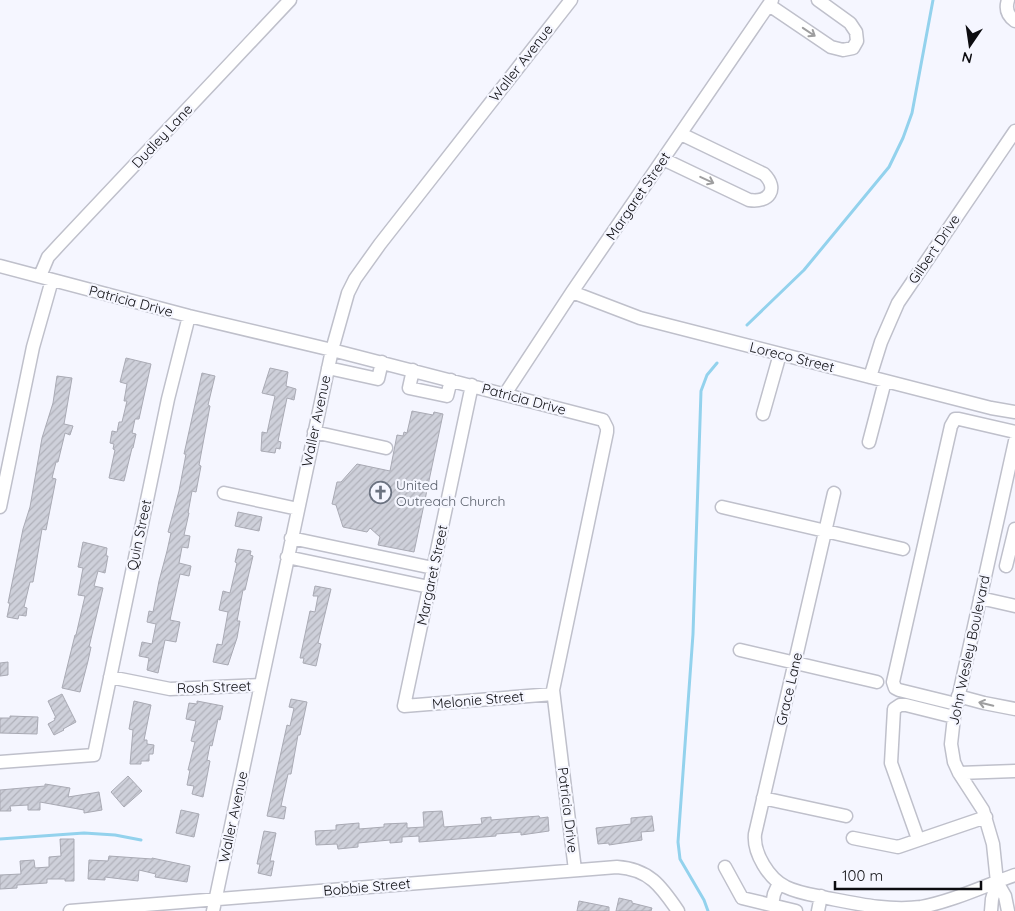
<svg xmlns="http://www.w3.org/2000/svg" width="1015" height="911" font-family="Quicksand,sans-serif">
<defs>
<pattern id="building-hatch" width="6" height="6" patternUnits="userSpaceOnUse" patternTransform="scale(1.25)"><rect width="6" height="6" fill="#ced0da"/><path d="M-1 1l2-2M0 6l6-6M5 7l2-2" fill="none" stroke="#b0b1ba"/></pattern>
</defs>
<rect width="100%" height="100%" fill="#f5f6ff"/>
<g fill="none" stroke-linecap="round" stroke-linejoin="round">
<path stroke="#93d2ed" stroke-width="3" d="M747 325 804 270 889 167 903 138 912 113 933 0
M0 839 84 833 115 835 141 840
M708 911 704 900 680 859 678 842 693 634 701 391 707 375 717 363"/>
</g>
<path fill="url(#building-hatch)" stroke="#a9aab4" d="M126 358 151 364 139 419H135L132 433 136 434 133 448H132L124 481 109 478 115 450 113 449 114 444 110 443 112 431 117 432 119 422H122L127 401H124L127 384 120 382Z
M270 368 288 372 286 386 296 389 294 400 287 398 278 441 281 442 280 449 276 448 275 453 261 451 262 432 267 433 275 396 262 393Z
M202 373 215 376 208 405 210 406 199 465 201 466 196 492 192 491 188 513H189L184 535 190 536 188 548 182 547 179 563 191 566 189 576 180 574 170 620 180 622 176 642 165 640 158 673 147 670 149 658 139 656 142 642 152 644 156 624 147 622 149 611 153 612 159 581 167 551 171 533 168 532 179 491 186 454H184Z
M57 376 72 378 64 424 73 426 70 435 65 433 58 462H56L52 478 56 479 46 530 42 529 33 582H30L24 607 27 608 26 616 19 615 18 619 7 617 10 603H8L23 529 30 507 42 438 53 403Z
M412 411 433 415 434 412 443 414 414 552 378 545 380 537 370 528 367 532 343 527 336 505 332 504 337 482H341L357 464 390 471 397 435 403 436 404 432 407 433Z
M238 512 262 517 259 531 235 526Z
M83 542 107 548 106 556H108L105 573 98 571 94 586 103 588 89 647H91L88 661 80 692 62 688 75 635H76L85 596 78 595 83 568 78 567Z
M238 549 251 551 250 555 253 556 245 590H243L237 621H240L237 638 228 665 213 662 217 644 222 645 228 612 219 610 223 591 230 593 237 563 235 562Z
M315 586 331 589 318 643 321 644 316 666 303 663 304 658H300L310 611 315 612 318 596H313Z
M8 662V675L0 676V663Z
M62 694 76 722 63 729 64 730 54 735 48 724 55 720 54 718H56L48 701Z
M291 699 307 702 300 735H298L291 774H288L281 806 286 807 284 819 267 816 287 725 290 726 294 708 289 707Z
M134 701 151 705 144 740H147V744L154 745 153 754H149V761H141V764H130L133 730 129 729Z
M197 701 223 706 220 720 218 719 212 746 210 745 207 760 210 761 203 797 192 794 194 786 187 785 190 770H188L195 742 191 741 196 721 186 719 189 703 197 704Z
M10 716 38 717 37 734 0 733V718H10Z
M128 776 142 791 124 807 111 792Z
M45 784 70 788 68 797 99 792 102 810 84 813V810L40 802V810H28V805L10 806 11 811H0V790L45 786Z
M181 810 199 814 194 837 176 833Z
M442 811 444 827 482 824 481 818 491 817V820L539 816 540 818 548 817 549 831 521 835V832L496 834V836L419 842V836L402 837V842L390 843V840L358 843V847L338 849 337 844 316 845 315 831 336 830V825L359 823V829L384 827V824L407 823V828L424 827 423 812Z
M652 816 654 831 641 832 642 840 609 845V843L598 844 596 828 631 824V818Z
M264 831 276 833 270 861H274L271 876 258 873 260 864H257Z
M60 839H74V881H65V879H47V883L17 885V888L0 889V875L21 874 20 861 34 860 35 868 49 867V857L61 856Z
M109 856 152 859V858L190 866 187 882 155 877 156 874 139 870 138 881 105 877V880L88 879 89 860 108 861Z
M619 898 632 901V903L652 908 651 911H616Z
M579 901 609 907V911H577Z"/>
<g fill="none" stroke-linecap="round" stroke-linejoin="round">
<defs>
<path id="minor" d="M1008 0C1005 9 1008 16 1015 21
M769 5 831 47 843 50 853 48 857 41 856 32 850 23 818 0
M663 159 749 200C769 203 779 189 764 174L681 134
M0 266 189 316 332 350 603 420 607 428V432L553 690 575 870
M40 276 48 257 60 244 290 0
M572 292 640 318 991 408 1015 412
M328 368 378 379 382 362
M413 370 409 388 447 396 451 380
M870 377 881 342 898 303 1015 131
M472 385 404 706 553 694
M505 394 572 292 772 0
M763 414 780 354
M314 432 386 448
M869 442 885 381
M224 493 298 509
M834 493 755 834C753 853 769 879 786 887 798 893 813 895 827 898 858 904 889 911 921 907 953 901 984 886 1015 875
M0 507 33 347 52 280
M722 507 903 549
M291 538 433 568
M287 557 429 587
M1006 566 1015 529
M980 598 1015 606
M740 650 877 682
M110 677 170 689 260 685
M958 696 984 703 1015 709
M956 704 899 690 895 688 893 682 951 426 955 419H959L1015 432
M0 762 94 755 168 399 189 316
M959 773 1015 771
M763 798 846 816
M853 838 898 847 986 817
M918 839 891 763 894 709 900 705H906L954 717
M725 867 742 898 796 911
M997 882 1005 896 1008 911
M772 905 774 894 779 883
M70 911 617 867C649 869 661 886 678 911
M213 911 332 350 348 293 355 279 380 244 571 0
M818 911 821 896
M991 911 992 899 997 882 993 844 983 810 959 773 954 762 951 744 954 717 1015 441"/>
</defs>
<use href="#minor" stroke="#bfc0cb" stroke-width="15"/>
<use href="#minor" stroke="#fff" stroke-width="12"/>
</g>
<defs><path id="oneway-shaft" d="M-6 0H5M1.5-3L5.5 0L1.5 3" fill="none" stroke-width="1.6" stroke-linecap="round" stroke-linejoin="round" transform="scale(1.25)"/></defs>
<g stroke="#9e9e9f">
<use href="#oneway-shaft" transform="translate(809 32) rotate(34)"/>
<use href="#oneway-shaft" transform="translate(707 180) rotate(25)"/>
<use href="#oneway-shaft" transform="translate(986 704) rotate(-167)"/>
</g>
<defs>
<symbol id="church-ring" viewBox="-11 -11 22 22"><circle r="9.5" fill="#f5f6ff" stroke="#6b7280" stroke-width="1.5"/><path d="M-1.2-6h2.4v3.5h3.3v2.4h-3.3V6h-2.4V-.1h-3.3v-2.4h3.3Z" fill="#6b7280"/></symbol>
</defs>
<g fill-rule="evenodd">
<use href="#church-ring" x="368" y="480" width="25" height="25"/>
</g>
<g text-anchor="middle" stroke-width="4.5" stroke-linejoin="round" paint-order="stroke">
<g font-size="14" fill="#0c0c10" stroke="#f5f6ff">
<text transform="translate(521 63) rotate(-52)" y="5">Waller Avenue</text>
<text transform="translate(162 136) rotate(-47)" y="5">Dudley Lane</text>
<text transform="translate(638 196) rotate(-56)" y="5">Margaret Street</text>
<text transform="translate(934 249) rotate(-56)" y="5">Gilbert Drive</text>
<text transform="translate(131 301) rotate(15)" y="5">Patricia Drive</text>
<text transform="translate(792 357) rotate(14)" y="5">Loreco Street</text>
<text transform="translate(524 399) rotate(15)" y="5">Patricia Drive</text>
<text transform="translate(316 421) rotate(-78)" y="5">Waller Avenue</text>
<text transform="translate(139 535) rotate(-78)" y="5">Quin Street</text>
<text transform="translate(432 575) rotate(-78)" y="5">Margaret Street</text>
<text transform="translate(969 650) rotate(-78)" y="5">John Wesley Boulevard</text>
<text transform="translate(214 687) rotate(-2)" y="5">Rosh Street</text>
<text transform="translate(789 689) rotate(-77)" y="5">Grace Lane</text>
<text transform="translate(478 700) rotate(-5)" y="5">Melonie Street</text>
<text transform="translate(568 810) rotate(83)" y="5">Patricia Drive</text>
<text transform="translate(233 817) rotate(-78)" y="5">Waller Avenue</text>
<text transform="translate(367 887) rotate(-5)" y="5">Bobbie Street</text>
</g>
<g font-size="14" fill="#5b616d" stroke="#f5f6ff" text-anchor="start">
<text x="396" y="490">United<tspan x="396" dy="16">Outreach Church</tspan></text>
</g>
</g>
<g transform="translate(970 45) rotate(193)" stroke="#f5f6ff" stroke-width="4" paint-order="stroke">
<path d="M0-4L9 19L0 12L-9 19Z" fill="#0c0c10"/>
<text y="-8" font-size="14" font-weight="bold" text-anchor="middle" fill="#0c0c10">N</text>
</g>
<path d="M835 881v8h146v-8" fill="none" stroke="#0c0c10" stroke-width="2.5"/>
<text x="842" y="881" font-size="15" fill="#0c0c10" stroke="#f5f6ff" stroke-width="4" paint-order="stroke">100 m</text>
</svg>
